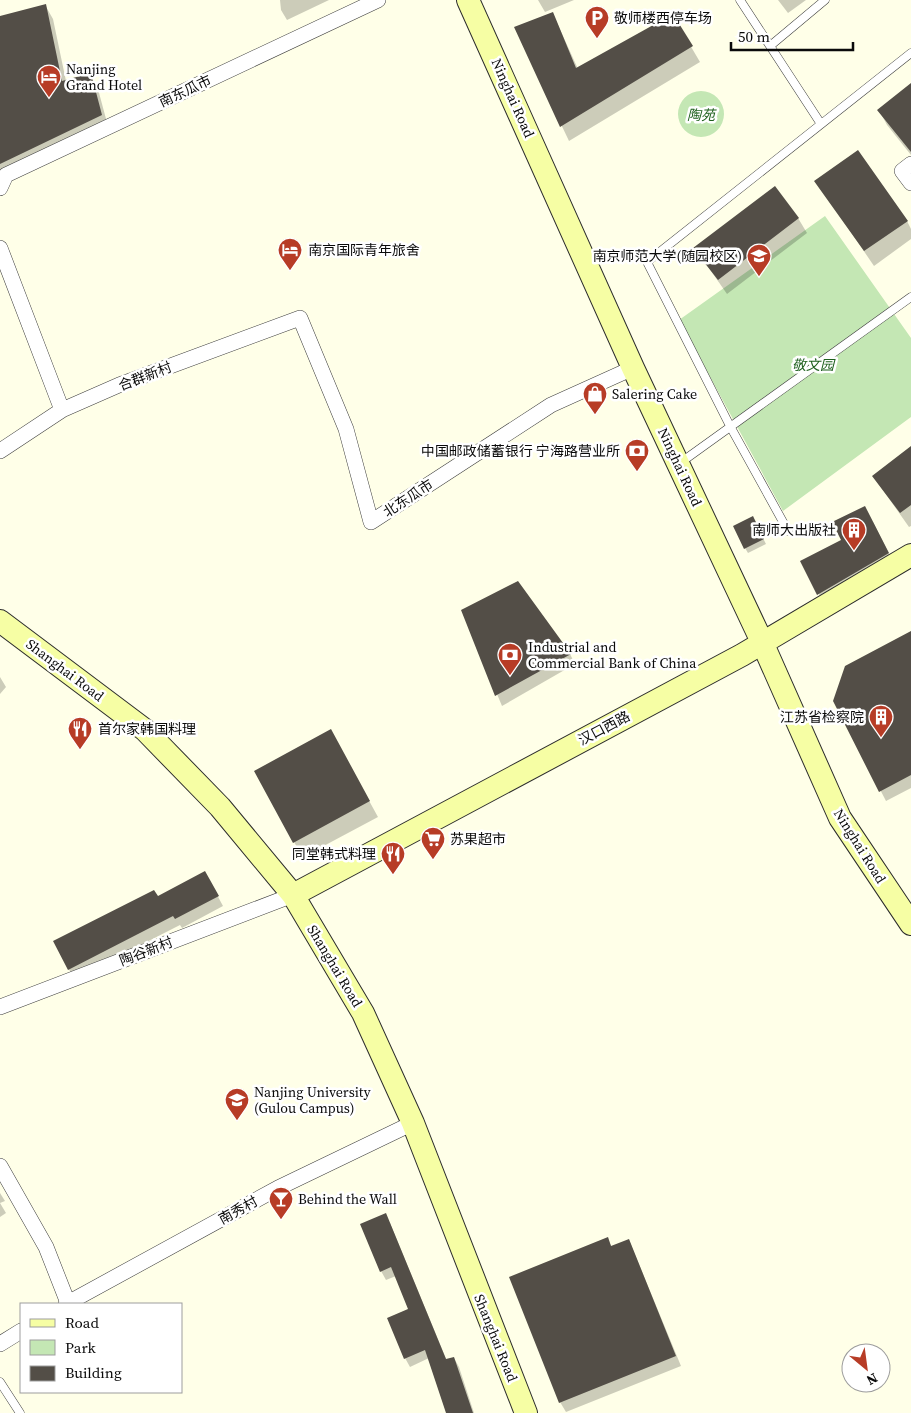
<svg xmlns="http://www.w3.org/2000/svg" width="911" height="1413" font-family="'Source Serif 4','Noto Sans SC',serif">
<rect width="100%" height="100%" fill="#ffffe8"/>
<path fill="#c4e7b4" d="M678 114a23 23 0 1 1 46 0a23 23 0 1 1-46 0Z
M825 216 911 338V417L783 511 679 320Z"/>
<path fill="#0003" d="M280 0H329L287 20 281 10Z
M538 0H574L545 12Z
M778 0H806L788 13Z
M45 5 53 19 66 81 90 75 98 89 109 130 0 182V17Z
M553 14 578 69 673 16 700 62 569 141 515 28Z
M911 84V155L887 125 879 110Z
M816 181 907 221 911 229V239L874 266Z
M798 218 807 233 727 294 695 248Z
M911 448V526L909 527 873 476Z
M873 522 896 568 827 609 802 562 843 541Z
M755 523 766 544 748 553 745 548Z
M462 611 570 654 575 664 502 706Z
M911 632V788L886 801 834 701Z
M0 677 6 687 0 694Z
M339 746 378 817 303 857 294 842Z
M210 882 223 906 182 928 180 925 74 979 55 942 157 898Z
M0 1193 5 1201 0 1203 6 1213 0 1217Z
M390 1223 447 1361 454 1358 459 1367 474 1413H448L429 1358 410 1367 405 1358 410 1310 396 1276 386 1280 381 1271Z
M607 1239 612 1247 629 1240 681 1366 566 1412 560 1402Z"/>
<path fill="#534e47" d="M46 4 62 81 91 73 102 115 0 164V16Z
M553 12 576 68 673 14 693 46 560 127 514 27Z
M911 83V152L877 110Z
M858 150 908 221 864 251 814 181Z
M775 186 799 218 718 280 693 248Z
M911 446V505L900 513 872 476Z
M865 506 889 553 817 595 800 561 841 540 832 522Z
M753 516 764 539 744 549 733 526Z
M518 581 571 654 495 696 461 610Z
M911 631V775L879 792 833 701 845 666Z
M331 729 370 801 293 843 254 771Z
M205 871 219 896 175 919 173 916 68 970 53 941 154 890 158 896Z
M386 1213 446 1359 454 1357 473 1413H446L425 1350 404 1359 387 1318 408 1309 391 1267 380 1272 360 1224Z
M608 1237 611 1246 629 1239 676 1356 559 1403 509 1277Z"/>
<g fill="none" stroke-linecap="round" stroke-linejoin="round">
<defs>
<path id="lane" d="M740 0 821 124
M770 46 825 0
M680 463 911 297
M788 531 730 426 647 262 911 53
M0 1382 20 1413"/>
<path id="street" d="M911 164 902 171 911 183
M0 188 6 175 378 0
M0 248 62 410
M0 451 62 410 119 385 300 318 346 429 371 522 551 405 633 368
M0 1007 293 895
M0 1166 46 1247 68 1303
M66 1304 278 1188 413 1123
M0 1344 21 1331"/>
<path id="secondary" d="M468 0 633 368 762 642 840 818 911 924
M0 621 145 730 220 807 293 895 363 1013 413 1123 526 1413
M293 895 742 655 911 555"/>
</defs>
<use href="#lane" stroke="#3d3d3d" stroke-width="9"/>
<use href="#street" stroke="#3d3d3d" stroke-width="16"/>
<use href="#secondary" stroke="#2c2c2c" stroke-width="24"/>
<use href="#lane" stroke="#fff" stroke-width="8"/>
<use href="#street" stroke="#fff" stroke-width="15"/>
<use href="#secondary" stroke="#f6fea4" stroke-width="22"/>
</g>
<defs>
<symbol id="parking-pin" viewBox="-11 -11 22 30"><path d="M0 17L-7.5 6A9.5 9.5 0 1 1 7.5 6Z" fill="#b73c26" stroke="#fff"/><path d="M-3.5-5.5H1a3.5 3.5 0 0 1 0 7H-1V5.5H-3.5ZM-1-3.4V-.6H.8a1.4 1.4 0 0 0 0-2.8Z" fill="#fff"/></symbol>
<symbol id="hotel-pin" viewBox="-11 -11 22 30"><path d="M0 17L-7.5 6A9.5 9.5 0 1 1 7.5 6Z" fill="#b73c26" stroke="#fff"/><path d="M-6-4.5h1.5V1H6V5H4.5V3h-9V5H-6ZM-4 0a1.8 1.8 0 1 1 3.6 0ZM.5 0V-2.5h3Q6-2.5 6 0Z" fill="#fff"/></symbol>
<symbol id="university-pin" viewBox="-11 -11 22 30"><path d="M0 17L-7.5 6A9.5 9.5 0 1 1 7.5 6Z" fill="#b73c26" stroke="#fff"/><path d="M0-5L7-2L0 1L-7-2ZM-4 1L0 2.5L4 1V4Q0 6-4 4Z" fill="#fff"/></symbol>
<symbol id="shop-pin" viewBox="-11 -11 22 30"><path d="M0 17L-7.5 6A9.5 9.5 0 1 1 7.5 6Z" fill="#b73c26" stroke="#fff"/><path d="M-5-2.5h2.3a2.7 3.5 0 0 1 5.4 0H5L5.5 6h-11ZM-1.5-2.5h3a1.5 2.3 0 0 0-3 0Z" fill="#fff"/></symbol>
<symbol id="bank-pin" viewBox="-11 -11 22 30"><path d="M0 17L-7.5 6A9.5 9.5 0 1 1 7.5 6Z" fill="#b73c26" stroke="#fff"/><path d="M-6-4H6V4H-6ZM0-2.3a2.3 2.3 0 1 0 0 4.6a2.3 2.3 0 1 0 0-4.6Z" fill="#fff"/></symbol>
<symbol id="building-pin" viewBox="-11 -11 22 30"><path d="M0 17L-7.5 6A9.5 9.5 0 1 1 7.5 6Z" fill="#b73c26" stroke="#fff"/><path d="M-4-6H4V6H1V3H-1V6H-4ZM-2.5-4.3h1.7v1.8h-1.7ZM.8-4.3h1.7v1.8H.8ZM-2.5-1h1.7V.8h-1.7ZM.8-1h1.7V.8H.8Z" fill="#fff"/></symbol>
<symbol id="restaurant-pin" viewBox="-11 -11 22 30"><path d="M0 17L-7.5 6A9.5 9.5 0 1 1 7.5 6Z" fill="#b73c26" stroke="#fff"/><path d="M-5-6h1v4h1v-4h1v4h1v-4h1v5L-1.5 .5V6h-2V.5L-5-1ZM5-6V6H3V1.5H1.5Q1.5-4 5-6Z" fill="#fff"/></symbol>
<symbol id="supermarket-pin" viewBox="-11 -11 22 30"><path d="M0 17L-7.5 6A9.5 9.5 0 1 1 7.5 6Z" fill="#b73c26" stroke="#fff"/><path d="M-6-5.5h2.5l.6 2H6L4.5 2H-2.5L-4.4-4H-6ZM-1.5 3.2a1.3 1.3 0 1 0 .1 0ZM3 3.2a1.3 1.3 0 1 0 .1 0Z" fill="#fff"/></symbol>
<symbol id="bar-pin" viewBox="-11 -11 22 30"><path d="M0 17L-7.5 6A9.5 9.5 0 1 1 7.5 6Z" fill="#b73c26" stroke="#fff"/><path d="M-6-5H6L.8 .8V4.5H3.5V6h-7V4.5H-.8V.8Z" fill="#fff"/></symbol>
</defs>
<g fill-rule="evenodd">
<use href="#parking-pin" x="583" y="4" width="28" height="38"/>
<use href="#hotel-pin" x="35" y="63" width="28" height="38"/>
<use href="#hotel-pin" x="276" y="236" width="28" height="38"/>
<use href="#university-pin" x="745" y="242" width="28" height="38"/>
<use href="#shop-pin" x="581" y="380" width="28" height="38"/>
<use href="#bank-pin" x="623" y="437" width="28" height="38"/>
<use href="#building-pin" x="840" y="516" width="28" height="38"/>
<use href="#bank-pin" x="496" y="641" width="28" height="38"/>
<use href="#building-pin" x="867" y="703" width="28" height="38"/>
<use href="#restaurant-pin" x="66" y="715" width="28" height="38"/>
<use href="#supermarket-pin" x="419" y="825" width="28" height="38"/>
<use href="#restaurant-pin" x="379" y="840" width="28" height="38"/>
<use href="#university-pin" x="223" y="1086" width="28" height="38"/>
<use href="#bar-pin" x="267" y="1185" width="28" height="38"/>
</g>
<g text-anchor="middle" stroke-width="5" stroke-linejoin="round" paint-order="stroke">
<g font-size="14" fill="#0a0a0a" stroke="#fff" text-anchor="start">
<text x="614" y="23">敬师楼西停车场</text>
<text x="66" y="74">Nanjing<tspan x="66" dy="16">Grand Hotel</tspan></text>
<text x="308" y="255">南京国际青年旅舍</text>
<text x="742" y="261" text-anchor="end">南京师范大学(随园校区)</text>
<text x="612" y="399">Salering Cake</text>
<text x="620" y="456" text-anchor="end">中国邮政储蓄银行 宁海路营业所</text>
<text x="836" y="535" text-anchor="end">南师大出版社</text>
<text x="528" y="652">Industrial and<tspan x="528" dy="16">Commercial Bank of China</tspan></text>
<text x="864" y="722" text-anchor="end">江苏省检察院</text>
<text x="98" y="734">首尔家韩国料理</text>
<text x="450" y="844">苏果超市</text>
<text x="376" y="859" text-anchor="end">同堂韩式料理</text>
<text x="254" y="1097">Nanjing University<tspan x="254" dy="16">(Gulou Campus)</tspan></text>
<text x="298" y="1204">Behind the Wall</text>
</g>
<g font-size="14" fill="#0a0a0a" stroke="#fff">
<text transform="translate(185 91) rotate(-25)" y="5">南东瓜市</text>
<text transform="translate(513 98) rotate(66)" y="5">Ninghai Road</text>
<text transform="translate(145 376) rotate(-21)" y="5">合群新村</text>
<text transform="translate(680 467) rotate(65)" y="5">Ninghai Road</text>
<text transform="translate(408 498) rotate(-33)" y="5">北东瓜市</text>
<text transform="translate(65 670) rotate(37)" y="5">Shanghai Road</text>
<text transform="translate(604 728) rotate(-28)" y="5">汉口西路</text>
<text transform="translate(860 846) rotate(58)" y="5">Ninghai Road</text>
<text transform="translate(146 951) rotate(-21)" y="5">陶谷新村</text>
<text transform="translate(335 966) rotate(59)" y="5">Shanghai Road</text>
<text transform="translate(238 1210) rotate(-29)" y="5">南秀村</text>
<text transform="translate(496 1338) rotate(68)" y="5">Shanghai Road</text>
</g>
<g font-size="14" font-style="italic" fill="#1e601d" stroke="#fff">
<text x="701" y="120">陶苑</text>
<text x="813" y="370">敬文园</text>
</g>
</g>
<rect x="20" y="1303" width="162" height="90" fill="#ffffff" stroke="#9d9d9d"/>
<rect x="30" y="1319" width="25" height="8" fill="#f6fea4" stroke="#9d9d9d"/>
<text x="65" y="1328" font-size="15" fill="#0a0a0a">Road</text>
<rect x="30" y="1340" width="25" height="15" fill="#c4e7b4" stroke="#9d9d9d"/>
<text x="65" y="1353" font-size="15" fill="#0a0a0a">Park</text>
<rect x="30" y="1366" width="25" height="15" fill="#534e47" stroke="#9d9d9d"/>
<text x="65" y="1378" font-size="15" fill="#0a0a0a">Building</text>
<g transform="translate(866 1368) rotate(151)"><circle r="24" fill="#ffffff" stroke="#9d9d9d"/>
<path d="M0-4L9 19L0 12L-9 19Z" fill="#b73c26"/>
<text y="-8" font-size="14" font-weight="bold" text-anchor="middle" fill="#0a0a0a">N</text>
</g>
<path d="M731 42v8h122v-8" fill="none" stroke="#0a0a0a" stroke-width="2.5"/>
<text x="738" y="42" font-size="15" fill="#0a0a0a" stroke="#ffffff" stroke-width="4" paint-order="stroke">50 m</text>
</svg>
